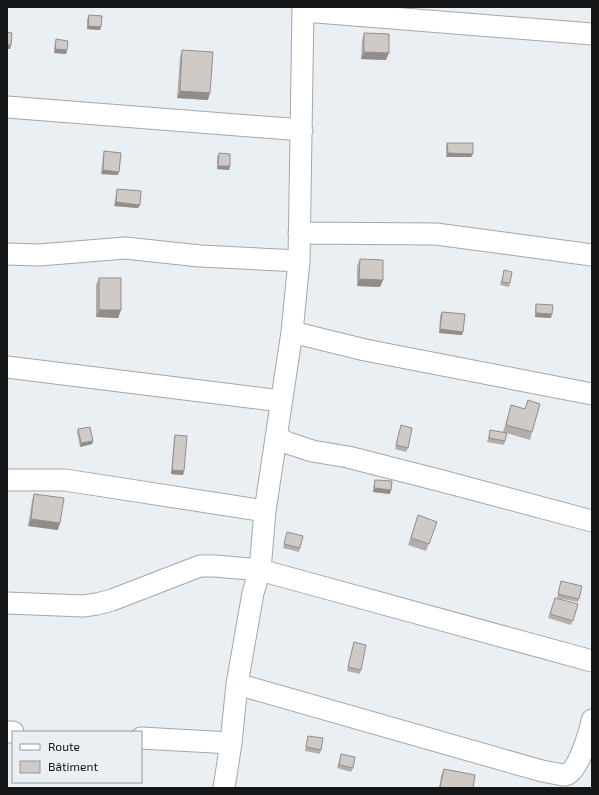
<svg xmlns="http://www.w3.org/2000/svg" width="599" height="795" font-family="'Exo 2',sans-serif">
<rect width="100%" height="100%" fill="#eaeff3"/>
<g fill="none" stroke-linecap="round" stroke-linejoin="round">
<defs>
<path id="minor" d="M304 11 592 34
M7 107 302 130
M299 233 436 234 592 255
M7 254 39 255 125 248 200 256 299 261
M292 332 365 350 592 394
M7 367 281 401
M276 437 288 443 312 451 348 457 442 481 592 521
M7 480H65L265 511
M7 603 83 606 97 604 112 600 200 566H215L260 570 592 661
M237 684 542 771 563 775C566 775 567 775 569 773 579 767 590 732 592 720
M7 732H13
M141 738 231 743
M224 788 231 743 237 684 253 593 260 570 265 511 292 332 299 261 303 7"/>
</defs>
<use href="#minor" stroke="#a3a7ac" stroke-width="23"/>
<use href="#minor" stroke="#fff" stroke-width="21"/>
</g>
<path fill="#b3aeab" d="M89 15 101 27 100 30 87 29V19Z
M364 33 386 60 361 59 362 41Z
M56 39 67 50 66 54 54 53 55 43Z
M182 50 208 100 177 98 180 57Z
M447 143 473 154 471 157H446V146Z
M104 151 118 175 101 174 103 155Z
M219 153 230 166 229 170 217 169V157Z
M117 189 140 205 138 208 114 206 116 193Z
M360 259 380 287 357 286V266Z
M504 270 510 283 509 287 500 285Z
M99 278 121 310 118 318 96 317V285Z
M536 304 551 318 535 317V308Z
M442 312 463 332 462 335 439 333 440 316Z
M528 400 532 432 530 440 503 432 511 405 525 409Z
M401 425 408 448 406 452 395 449Z
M78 429 93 441 92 444 80 447 77 432Z
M490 430 505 441 504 445 487 442Z
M175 435 184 471 183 475 171 474 174 439Z
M375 480 390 494 373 492 374 483Z
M34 494 58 530 28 526 32 501Z
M418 515 437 522 426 551 408 545Z
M287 532 300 548 299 552 283 548Z
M561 581 579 599 578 602 557 598Z
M555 598 578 604 571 625 548 618Z
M354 642 361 670 360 674 347 671Z
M308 736 321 750 320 754 305 751 307 739Z
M341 754 353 768 351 772 337 768Z
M444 769 473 788H439L441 776Z"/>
<path fill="#928d8b" d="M88 26 101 27 100 30 87 29Z
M7 45H11L10 49H7Z
M55 49 67 50 66 54 54 53Z
M364 52 389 53 386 60 361 59Z
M180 91 210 93 208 100 177 98Z
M448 153 473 154 471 157H446Z
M218 166H230L229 170 217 169Z
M103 170 119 172 118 175 101 174Z
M116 202 140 205 138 208 114 206Z
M359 279 383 280 380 287 357 286Z
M99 310H121L118 318 96 317Z
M536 313 552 314 551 318 535 317Z
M440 329 463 332 462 335 439 333Z
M93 441 92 444 80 447 81 443Z
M172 470 184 471 183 475 171 474Z
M374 488 391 490 390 494 373 492Z
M31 519 60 523 58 530 28 526Z"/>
<path fill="#d0cac7" stroke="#928d8b" d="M89 15 102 16 101 27 88 26Z
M7 32 12 33 11 45H7Z
M364 33 389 34V53L364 52Z
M56 39 68 41 67 50 55 49Z
M182 50 213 52 210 93 180 91Z
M447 143H473V154L448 153Z
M104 151 121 153 119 172 103 170Z
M219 153 230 154V166H218Z
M117 189 141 191 140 205 116 202Z
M360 259 383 260V280L359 279Z
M504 270 512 272 510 283 502 282Z
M99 278H121V310H99Z
M536 304 553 305 552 314 536 313Z
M442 312 465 314 463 332 440 329Z
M528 400 540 404 532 432 506 425 511 405 525 409Z
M401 425 412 428 408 448 396 445Z
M90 427 93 441 81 443 78 429Z
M490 430 507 433 505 441 489 438Z
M175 435 187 436 184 471 172 470Z
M375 480 392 481 391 490 374 488Z
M34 494 64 498 60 523 31 519Z
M418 515 437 522 429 544 411 538Z
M287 532 303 536 300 548 284 544Z
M561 581 582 586 579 599 558 594Z
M555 598 578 604 573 621 550 614Z
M354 642 366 645 361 670 348 667Z
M308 736 323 738 321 750 306 747Z
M341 754 355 757 353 768 339 765Z
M444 769 475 775 473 788H446L440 787Z"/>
<rect width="599" height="795" fill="none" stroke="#141617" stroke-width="16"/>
<rect x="12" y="731" width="130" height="52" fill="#eaeff3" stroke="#94989b"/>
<rect x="20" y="744" width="20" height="6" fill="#ffffff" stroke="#94989b"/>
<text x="48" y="751" font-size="12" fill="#141617">Route</text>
<rect x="20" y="761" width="20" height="12" fill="#d0cac7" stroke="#94989b"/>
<text x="48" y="771" font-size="12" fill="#141617">Bâtiment</text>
</svg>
